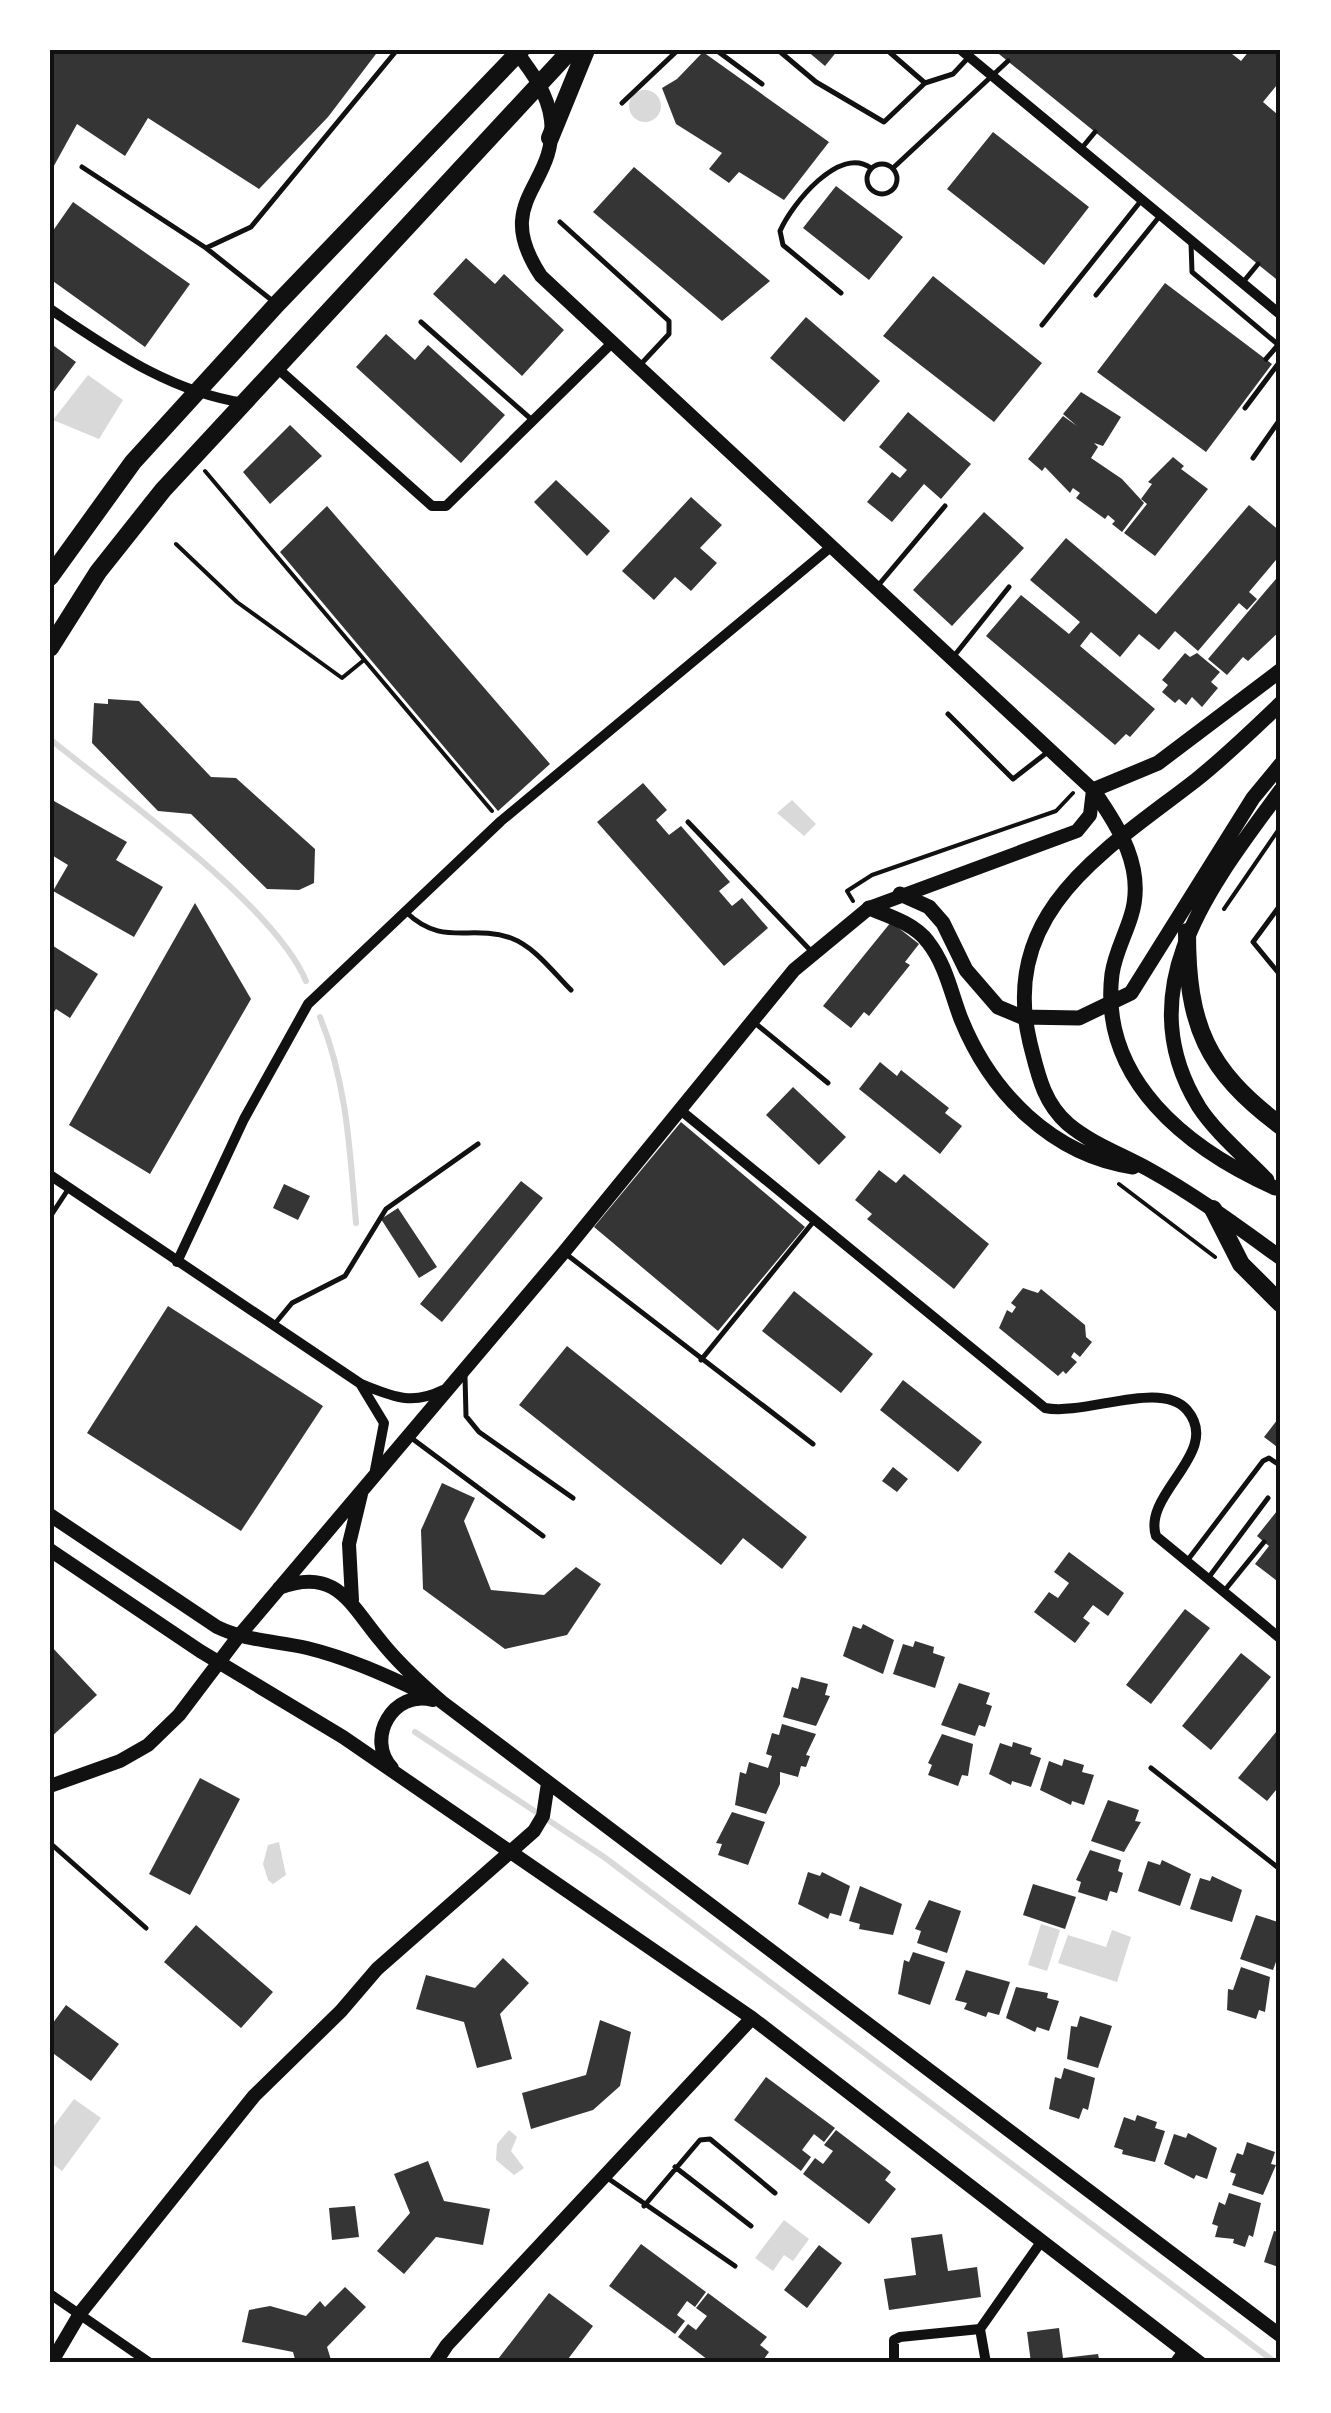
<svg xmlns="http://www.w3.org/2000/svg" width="1331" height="2413" font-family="Helvetica,sans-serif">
<rect width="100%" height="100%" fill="#fff"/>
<path fill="#d9d9d9" d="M629 106a16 16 0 1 1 32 0a16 16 0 1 1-32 0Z
M88 375 123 400 99 439 53 420Z
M792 800 816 824 804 836 777 813Z
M279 1842 286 1875 273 1884 268 1880 263 1864 268 1845Z
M1041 1924 1060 1930 1047 1971 1028 1965Z
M1112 1930 1131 1937 1117 1982 1058 1963 1068 1935 1106 1947Z
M74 2099 101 2118 62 2171 50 2162V2131Z
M509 2130 517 2137 511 2151 524 2168 514 2175 496 2160 497 2144Z
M784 2220 809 2239 793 2261 784 2255 773 2271 755 2258Z"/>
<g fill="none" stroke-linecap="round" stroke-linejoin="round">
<path stroke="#d9d9d9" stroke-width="6" d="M50 739C119 796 273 903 306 981
M320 1017C347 1083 350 1152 356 1223
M415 1732 604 1857 1276 2363"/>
</g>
<path fill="#353535" d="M53 50H379L328 117 259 189 148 118 125 156 77 124 50 173Z
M806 50H838L825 66Z
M994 50H1227L1241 61 1250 50H1281V80L1263 102 1277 114 1281 109V283Z
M703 52 829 142 784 200 739 172 729 183 709 169 722 153 676 124 662 88 677 79Z
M993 132 1089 207 1044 265 947 189Z
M634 167 770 281 722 321 593 212Z
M836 186 903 237 869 280 803 228Z
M73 202 190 284 145 347 50 279V235Z
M466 258 495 284 504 274 564 330 522 376 433 294Z
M933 276 1042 363 994 422 883 336Z
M1165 283 1272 364 1206 452 1097 372Z
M806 317 880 381 844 422 770 358Z
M386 334 415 360 428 345 505 415 461 463 356 367Z
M50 343 76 362 50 397Z
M1081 392 1121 417 1103 446 1094 443 1098 447 1091 458 1122 479 1144 503 1122 532 1112 524 1115 521 1108 515 1105 519 1076 498 1080 493 1073 488 1070 493 1045 467 1042 471 1028 459 1063 416 1077 426 1063 414Z
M908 412 971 464 941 499 924 484 892 522 867 502 892 472 900 478 907 470 879 447Z
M290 425 322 456 270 504 243 472Z
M1173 457 1184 466 1181 469 1208 489 1155 556 1124 533 1147 504 1141 499 1152 484 1148 482Z
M556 480 610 531 587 556 534 502Z
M691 497 722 525 700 548 717 563 691 591 675 577 654 600 622 571Z
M1249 505 1281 532V554L1249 592 1257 599 1247 610 1239 603 1198 651 1175 631 1159 650 1139 634 1120 657 1091 632 1080 646 1155 709 1130 737 1126 734 1115 745 986 636 1021 595 1069 634 1080 622 1030 580 1066 538 1156 614Z
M327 506 550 764 498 811 280 552Z
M984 512 1024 548 952 626 913 590Z
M1281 573V630L1248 661 1243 657 1227 675 1208 659Z
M1185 653 1190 657 1197 653 1220 672 1211 682 1218 688 1202 707 1192 697 1186 705 1179 699 1175 703 1162 692 1168 685 1162 680Z
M108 699 139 701 211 777 236 778 315 849 314 883 299 890 267 889 191 814 158 811 92 743 94 703 108 704Z
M643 783 667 810 656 820 669 835 681 826 730 882 719 891 732 906 742 898 768 928 724 966 597 822Z
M54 801 127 842 116 860 163 887 134 937 53 891 68 865 50 854Z
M195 903 251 999 150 1174 69 1125Z
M891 922 919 944 905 962 910 965 869 1016 864 1012 851 1028 823 1006Z
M50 944 98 974 70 1018 56 1009 50 1018Z
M880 1062 897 1076 901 1070 949 1108 945 1113 962 1126 940 1154 859 1089Z
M793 1087 846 1137 819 1165 766 1115Z
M681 1122 805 1227 718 1331 594 1227Z
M879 1170 896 1183 904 1174 989 1244 954 1289 867 1219 872 1214 855 1200Z
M521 1181 543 1198 442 1322 420 1304Z
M284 1184 310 1196 298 1220 273 1208Z
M398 1208 437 1267 419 1278 381 1219Z
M1023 1288 1038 1293 1041 1289 1085 1325 1086 1337 1092 1342 1080 1357 1074 1352 1071 1357 1077 1362 1066 1374 1063 1371 1058 1376 999 1328 1007 1310 1012 1313 1016 1307 1011 1303Z
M794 1291 873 1354 841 1393 762 1331Z
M168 1306 323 1406 241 1531 87 1433Z
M567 1346 807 1537 782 1569 743 1538 721 1565 519 1405Z
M903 1380 982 1442 958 1472 880 1410Z
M1281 1415V1450L1264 1437Z
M893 1467 908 1479 897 1492 882 1481Z
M442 1483 475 1498 464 1521 491 1590 544 1595 576 1567 601 1584 567 1635 505 1649 423 1589 421 1530Z
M1281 1506V1584L1255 1564 1269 1546 1257 1536Z
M1069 1552 1124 1593 1108 1616 1093 1605 1083 1618 1090 1623 1075 1643 1034 1612 1049 1592 1058 1598 1069 1583 1054 1572Z
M1185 1609 1210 1628 1151 1704 1126 1685Z
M863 1624 894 1640 883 1674 843 1656 853 1626 861 1629Z
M915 1641 934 1647 933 1653 945 1657 935 1688 893 1674 903 1644 913 1647Z
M50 1645 97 1695 50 1738Z
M1241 1653 1271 1677 1211 1750 1182 1726Z
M801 1677 828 1684 825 1695 830 1696 816 1726 783 1717 792 1687 798 1689Z
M959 1683 990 1693 986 1704 992 1706 985 1727 979 1725 975 1736 941 1725Z
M782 1724 816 1734 806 1755 810 1756 806 1767 801 1766 798 1777 780 1772V1784L766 1814 735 1805 740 1772 746 1774 749 1762 768 1768 772 1756 766 1754 772 1733 779 1735Z
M1281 1726V1784L1267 1801 1238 1778Z
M942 1734 973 1744 968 1776 962 1775 958 1786 928 1775 932 1765 928 1763Z
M1013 1742 1032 1748 1030 1754 1041 1758 1031 1787 1012 1781 1011 1785 989 1774 1000 1743 1012 1747Z
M1064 1759 1084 1765 1082 1772 1094 1775 1084 1805 1072 1801 1071 1805 1040 1790 1049 1761 1062 1766Z
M200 1778 240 1799 190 1895 149 1874Z
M1108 1800 1139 1810 1135 1821 1141 1822 1124 1852 1091 1841Z
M732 1812 765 1822 748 1865 718 1855 722 1844 716 1843Z
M1090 1850 1121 1860 1118 1871 1123 1873 1117 1893 1110 1891 1107 1901 1078 1892 1081 1882 1076 1880Z
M1162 1860 1191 1874 1180 1906 1138 1891 1148 1861 1160 1865Z
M808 1872 820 1876 822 1872 850 1886 841 1916 830 1913 828 1919 798 1904Z
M1212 1876 1242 1890 1232 1922 1190 1909 1200 1878 1210 1881Z
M1033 1884 1076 1897 1065 1929 1023 1915Z
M860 1886 902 1904 893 1935 859 1929 860 1924 849 1921Z
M929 1900 961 1911 947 1953 917 1943 921 1931 915 1929Z
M1256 1915 1281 1923V1960L1277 1959 1273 1970 1240 1959Z
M196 1925 273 1992 241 2028 164 1962Z
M913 1952 945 1962 930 2005 898 1994 904 1960 909 1962Z
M503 1958 529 1983 500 2014 512 2059 477 2068 464 2022 416 2009 426 1975 475 1988Z
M1241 1967 1270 1977 1265 2012 1259 2010 1256 2019 1227 2010 1228 1989 1233 1990Z
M966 1970 1010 1982 999 2015 988 2012 986 2017 964 2009 967 2003 955 2000Z
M1016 1987 1048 1993 1047 1998 1059 2001 1049 2031 1037 2027 1035 2032 1006 2018Z
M66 2005 119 2044 91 2081 50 2051V2027Z
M1080 2016 1112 2026 1098 2068 1067 2059 1071 2026 1077 2027Z
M600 2020 631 2032 620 2086 593 2110 531 2129 522 2093 586 2075Z
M1064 2068 1095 2078 1088 2110 1083 2108 1079 2119 1049 2109 1055 2077 1061 2079Z
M766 2077 835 2128 824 2142 814 2134 802 2150 811 2157 801 2171 734 2120Z
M1137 2115 1157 2122 1155 2128 1165 2131 1155 2162 1122 2154 1123 2150 1114 2147 1124 2117 1135 2121Z
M836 2130 891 2172 885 2180 896 2189 869 2224 803 2174 815 2158 823 2164 833 2151 824 2145Z
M1188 2133 1217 2148 1207 2179 1196 2175 1194 2179 1164 2164 1174 2134 1186 2138Z
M1247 2142 1275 2152 1271 2164 1276 2165 1263 2195 1232 2185 1236 2174 1230 2172 1237 2153 1243 2155Z
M428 2161 444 2201 490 2209 483 2245 436 2237 404 2274 377 2251 410 2213 394 2174Z
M1229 2193 1261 2203 1253 2237 1249 2235 1245 2247 1233 2243 1234 2239 1215 2237 1218 2226 1212 2224 1219 2202 1225 2205Z
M355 2206 359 2237 332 2240 329 2208Z
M1274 2231 1281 2233V2268L1264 2262Z
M942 2234 948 2271 977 2267 981 2297 889 2310 884 2279 916 2275 911 2238Z
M641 2244 706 2292 695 2307 687 2301 677 2315 685 2321 675 2334 609 2286Z
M819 2245 842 2263 807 2308 784 2290Z
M345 2287 366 2307 327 2347 332 2363H296L293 2352 242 2342 249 2310 270 2306 306 2316 320 2301 325 2307Z
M549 2293 593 2326 565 2363H495Z
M708 2293 767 2337 760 2345 769 2352 761 2363H712L678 2337 688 2324 696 2330 707 2316 696 2308Z
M1059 2328 1063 2358 1098 2354 1100 2363H1031L1027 2332Z"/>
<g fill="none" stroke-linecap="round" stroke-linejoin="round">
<path stroke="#111" stroke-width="4" d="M205 471 492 811
M176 544 237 602 342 678 364 660
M853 901 847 891 872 875 1056 811 1073 793
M1224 909 1281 826
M1119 1184 1215 1257"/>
<path stroke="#111" stroke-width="5" d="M716 50 762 84
M778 50 816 82 884 122 925 83 887 50
M925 83 953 74 968 58
M622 103 678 50
M1081 149 1095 132
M867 179a15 15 0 1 1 30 0a15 15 0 1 1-30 0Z
M82 167 206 248 251 227 397 50
M893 168 1008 61
M560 222 669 321V334L641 364
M1191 243 1192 272 1281 347
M206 248 274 302
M1244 281 1258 264
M841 293 783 245 780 231C792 204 839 145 871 168
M1096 295 1159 217
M421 322 531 419
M1042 325 1140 202
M1266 359 1278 345
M1245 408 1281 360
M1253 458 1281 418
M876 588 945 506
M954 656 1009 587
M948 714 1013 779 1049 751
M688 822 811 951
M1281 904 1253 942 1281 976
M407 913C443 947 470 924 511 938 535 947 553 972 571 990
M755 1023 828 1083
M50 1217 69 1188
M566 1254 813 1444
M273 1326 292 1303 345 1276 386 1209 478 1144
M701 1360 814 1221
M465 1376 466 1416 479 1432 573 1498
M410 1437 543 1536
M1187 1561 1263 1461 1269 1458 1281 1466
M1209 1577 1268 1498
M1225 1590 1264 1542
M1151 1768 1281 1870
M50 1843 146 1928
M675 2167 751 2226
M606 2177 735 2266
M644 2206 700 2140 710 2139 775 2193"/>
<path stroke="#111" stroke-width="10" d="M961 50 1281 315
M50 309C113 351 168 391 244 403
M276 367 432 506H446L613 342
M679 1109 1045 1408C1085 1416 1161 1379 1187 1410 1223 1452 1142 1493 1156 1536L1281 1639
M50 1175 361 1384C392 1396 411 1406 443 1390
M177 1262 244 1119 308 1004 501 821 832 546
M361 1385 384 1423 375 1470
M50 2294 150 2363
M894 2363V2340L900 2337 980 2329
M986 2363 980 2329 1041 2242
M1174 2363 1183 2351"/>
<path stroke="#111" stroke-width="14" d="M50 1515 217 1627C246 1641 276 1641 307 1648 348 1658 386 1675 423 1693
M50 1550 200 1651 343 1737 752 2018 1200 2363
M279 1588C336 1566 350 1604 380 1640 398 1663 420 1683 442 1702L1281 2336
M352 1600 349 1544 361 1494
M392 1768C365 1739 393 1689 433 1700
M50 1786 120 1761 148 1745 179 1715 238 1637 564 1252 794 970 869 908 1077 831 1090 815 1093 790 541 276C490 199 558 187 551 120 548 93 531 71 515 50
M51 2363 81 2312 254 2096 341 2011 377 1969 534 1831 543 1816 548 1783
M435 2363 447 2345 752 2018"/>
<path stroke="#111" stroke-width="15" d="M1281 703C1253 730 1226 756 1196 780 1106 850 998 911 1030 1043 1038 1074 1043 1102 1068 1124 1092 1144 1121 1154 1148 1169 1195 1195 1238 1227 1281 1258
M900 894 929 907 943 923 966 970 998 1007 1022 1017 1079 1018 1131 993 1253 798 1281 764
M869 908C889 916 915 924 928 942 946 965 951 993 961 1019 991 1093 1052 1155 1133 1167
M1267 1180C1245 1157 1216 1133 1199 1107 1126 989 1212 884 1281 790
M1275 1188C1188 1149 1099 1080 1112 974 1115 953 1125 936 1131 916 1146 869 1119 827 1093 790L1158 763 1281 670"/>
<path stroke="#111" stroke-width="18" d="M550 138 586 50
M50 577 133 462 277 304 521 50
M50 648 98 572 163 490 571 50
M1187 932C1187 1025 1206 1070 1281 1126
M1213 1209 1241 1264 1281 1304"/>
</g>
<rect width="1331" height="2413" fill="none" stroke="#ffffff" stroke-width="105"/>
<rect x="52" y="52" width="1226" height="2308" fill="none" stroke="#111" stroke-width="4"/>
</svg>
